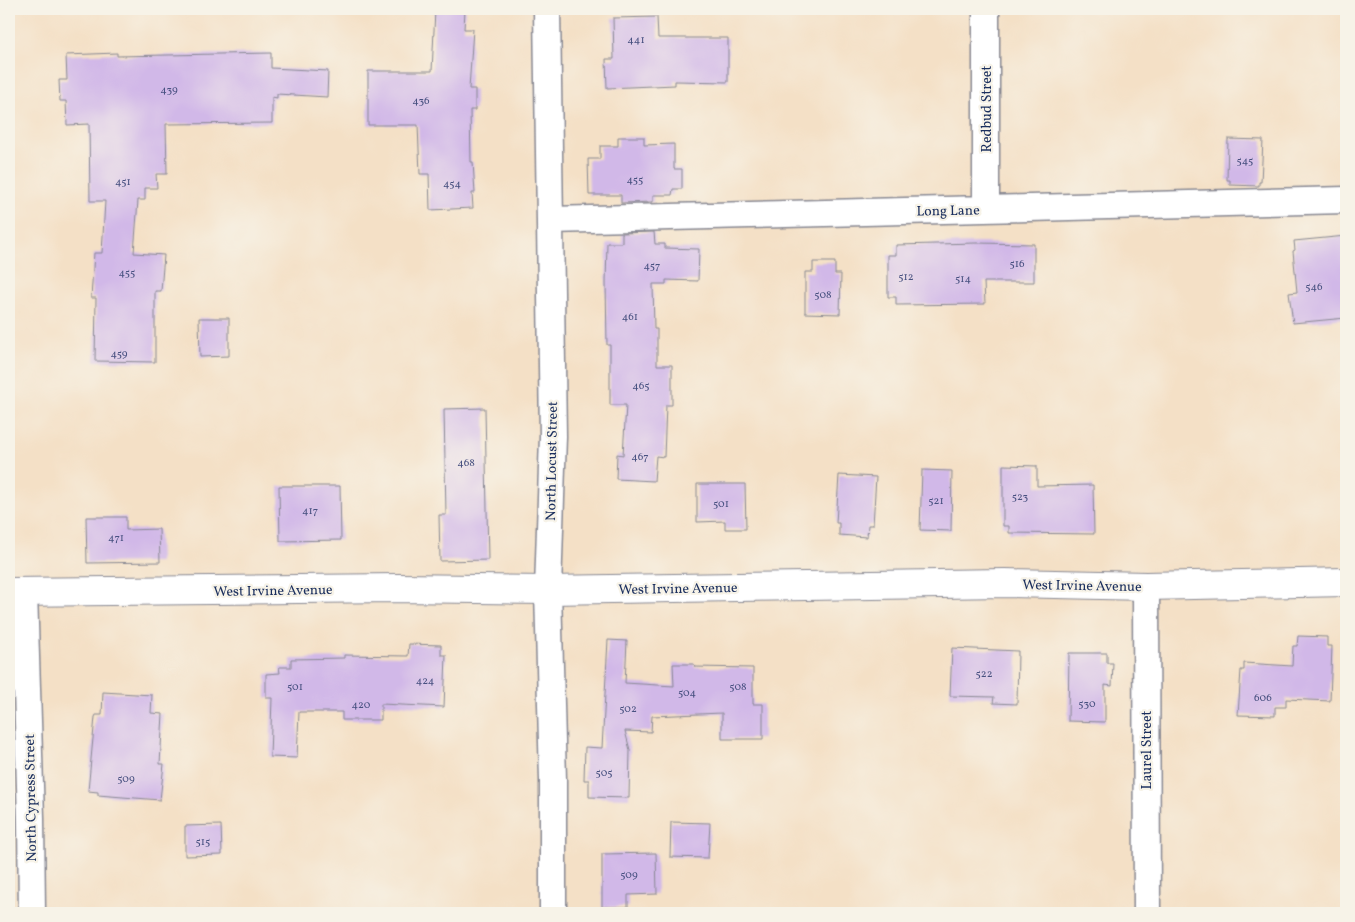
<svg xmlns="http://www.w3.org/2000/svg" width="1355" height="922" font-family="Vollkorn,serif">
<rect width="100%" height="100%" fill="#f7f3e8"/>
<filter id="ink" filterUnits="userSpaceOnUse"><feTurbulence type="fractalNoise" baseFrequency=".02" numOctaves="2"/><feDisplacementMap in="SourceGraphic" scale="10" xChannelSelector="R" yChannelSelector="G"/><feConvolveMatrix kernelMatrix="1 2 1 2 8 2 1 2 1" color-interpolation-filters="sRGB"/></filter>
<filter id="wash" filterUnits="userSpaceOnUse"><feTurbulence type="fractalNoise" baseFrequency=".0096" numOctaves="4" result="noise"/><feDisplacementMap in="SourceGraphic" scale="20" xChannelSelector="R" yChannelSelector="G"/><feGaussianBlur stdDeviation="1.12" result="paint"/><feColorMatrix in="noise" values="0 0 0 0 0 0 0 0 0 0 0 0 0 0 0 0 0 1.4 0 .05"/><feComposite in="paint" operator="in"/></filter>
<g filter="url(#wash)">
<rect width="100%" height="100%" fill="#f4e0c6"/>
<g id="blocks">
<path fill="#d1b8e8" d="M444 9H465L464 29H473L469 89H475V110H470L471 162H473L475 193H472L473 208 430 210 429 174H420L418 125H368V71H432L435 10H444Z
M657 17 658 38H728V82L675 81V85L607 88 606 59H614L613 18Z
M117 53V56L271 53V68L328 71 327 97 277 94V98L272 97V123L166 124 167 174H156L157 188H145V200H138L134 253 164 255 161 291H155V362L95 361 96 298H91L94 253H102L105 201H90L89 124 67 125 66 101H60L59 80H67L66 55Z
M618 137H644V145L674 144V169H682V189H673L672 195H653V202L621 203V195H589L588 159H600V146H618Z
M1228 139 1263 140 1261 182H1259V186L1230 185V180H1227Z
M654 232 655 244H665V248L699 249 698 281 666 280V284H653L654 329H657V365H672V405H666L664 457 656 456 654 481 616 479 617 454 623 455 626 405H610V345H607L606 283 607 243H622V233Z
M1346 236V318L1293 323 1289 293 1297 292 1293 251 1295 250 1294 241Z
M976 243 1034 244V282H984L985 304 896 305V297H888V255H896V245Z
M813 262H835V274H841L840 314 805 313V272H813Z
M199 318H229V356L200 357Z
M485 408 488 560 440 561 439 515H446L444 409Z
M1003 465 1037 466V486L1093 485 1094 534 1009 533V526H1003Z
M922 470 952 471 951 531 920 530Z
M839 475 876 477 873 525H868L867 537 839 535V523H836Z
M697 484H745L746 529H725V521L697 522Z
M279 486H340L341 540 280 541Z
M86 517H126V530L159 529 160 562 87 563Z
M1298 636 1327 637V646H1332L1330 701 1286 699V707H1275V716L1238 715 1241 670H1244V663L1292 666 1293 646H1297Z
M608 640 627 641 625 683 674 686 673 664H694L695 667 753 668V704H763V739H722V713L652 716 651 732 625 731 630 750 629 798 589 797V780H584L585 747 602 748Z
M409 644 441 645V655H446L444 707 381 704V720H342V712H299L297 758 270 757 272 698H266V674L280 673 279 667H291V659L344 658V655L408 656Z
M952 648 1018 651 1017 704 993 703 994 697 950 696Z
M1069 653H1107V663H1113L1112 686 1105 685V722L1068 721Z
M103 692 152 695 151 713 163 714 160 764H164L160 800 98 795V792L88 791 95 717 96 715H102Z
M671 822 710 823 708 858 670 857Z
M221 825 222 855 185 856V826Z
M656 853 657 894 628 895V907H602V854Z"/>
</g>
</g>
<g filter="url(#ink)">
<use href="#blocks" fill-opacity="0" stroke="#888892" stroke-width="1"/>
<g fill="none" stroke-linecap="round" stroke-linejoin="round">
<defs>
<path id="minor" d="M547 9 553 436 548 590 553 780V913
M986 209V9
M551 220 1346 200
M1146 586 1147 913
M24 592 31 818 32 913"/>
<path id="tertiary" d="M9 592 399 588 548 590 1005 583 1146 586 1346 582"/>
</defs>
<use href="#minor" stroke="#888892" stroke-width="29"/>
<use href="#tertiary" stroke="#888892" stroke-width="30"/>
<use href="#minor" stroke="#fff" stroke-width="26"/>
<use href="#tertiary" stroke="#fff" stroke-width="28"/>
</g>
</g>
<g text-anchor="middle" stroke-width="4.5" stroke-linejoin="round" paint-order="stroke">
<g font-size="11" fill="#485180">
<text x="636" y="43">441</text>
<text x="169" y="93">439</text>
<text x="421" y="104">436</text>
<text x="1245" y="164">545</text>
<text x="635" y="183">455</text>
<text x="123" y="185">451</text>
<text x="452" y="187">454</text>
<text x="1017" y="267">516</text>
<text x="652" y="269">457</text>
<text x="127" y="276">455</text>
<text x="906" y="280">512</text>
<text x="963" y="282">514</text>
<text x="1314" y="290">546</text>
<text x="823" y="298">508</text>
<text x="630" y="320">461</text>
<text x="119" y="357">459</text>
<text x="641" y="389">465</text>
<text x="640" y="460">467</text>
<text x="466" y="466">468</text>
<text x="1020" y="500">523</text>
<text x="936" y="504">521</text>
<text x="721" y="507">501</text>
<text x="310" y="514">417</text>
<text x="116" y="541">471</text>
<text x="984" y="677">522</text>
<text x="425" y="684">424</text>
<text x="295" y="690">501</text>
<text x="738" y="690">508</text>
<text x="687" y="696">504</text>
<text x="1263" y="701">606</text>
<text x="1087" y="707">530</text>
<text x="361" y="708">420</text>
<text x="628" y="712">502</text>
<text x="604" y="776">505</text>
<text x="126" y="782">509</text>
<text x="203" y="845">515</text>
<text x="629" y="878">509</text>
</g>
<g font-size="14" fill="#1b2f5e" stroke="#f7f3e8">
<text transform="translate(986 109) rotate(-90)" y="5">Redbud Street</text>
<text transform="translate(948 210) rotate(-1)" y="5">Long Lane</text>
<text transform="translate(551 461) rotate(-89)" y="5">North Locust Street</text>
<text transform="translate(1082 585) rotate(1)" y="5">West Irvine Avenue</text>
<text transform="translate(678 588) rotate(-1)" y="5">West Irvine Avenue</text>
<text transform="translate(273 590) rotate(-1)" y="5">West Irvine Avenue</text>
<text transform="translate(1146 750) rotate(-90)" y="5">Laurel Street</text>
<text transform="translate(30 798) rotate(-91)" y="5">North Cypress Street</text>
</g>
</g>
<rect width="1355" height="922" fill="none" stroke="#f7f3e8" stroke-width="30"/>
</svg>
